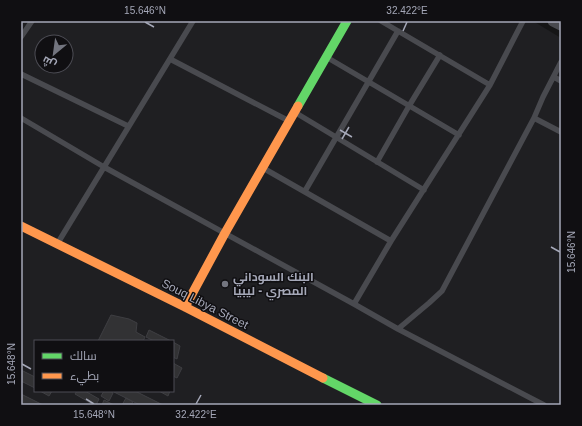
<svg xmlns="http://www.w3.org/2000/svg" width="582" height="426" font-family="Helvetica,Cairo,sans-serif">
<rect width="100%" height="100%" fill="#151516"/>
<path fill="#1f1f22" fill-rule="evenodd" d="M21 21H533L561 38V405H21ZM42 42H66V66H42ZM35 341H173V391H35Z"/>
<path fill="#323234" stroke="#3e3e42" d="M111 315 129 319 137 323 136 332 145 337 143 341H98Z
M149 330 171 341H154L146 337Z
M173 342 180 346 177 359 173 357Z
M173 363 182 368 177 378 173 376Z
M21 370 35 377V388L21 381Z
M40 391H52L49 396Z
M77 391H85L99 399 96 405H94L75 394Z
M104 391H110L113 393 109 401 101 396Z
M112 391H135L163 405H140Z
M159 391H170L168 396Z
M21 394 43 405H23L21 404Z
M126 398 133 402 131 405H122Z
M104 400 114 405H102Z"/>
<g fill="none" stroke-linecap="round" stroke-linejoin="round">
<path stroke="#494a4f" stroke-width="5.5" d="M381 21 490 85
M21 37 32 21
M328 58 459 135
M170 59 289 121
M21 74 128 126
M554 77 561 81
M296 113 424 190
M21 118 104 167 354 304 398 329 544 405
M534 118 561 132
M377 162 409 106 440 55
M263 168 391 241
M305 191 398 31
M59 241 193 21
M354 304 391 241 490 85 523 21
M398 329 429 303 442 291 534 118 543 97 561 62"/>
<path stroke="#494a4f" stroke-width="11" d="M553 21 561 25"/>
<path stroke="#63d668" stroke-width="9" d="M298 106 347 21
M323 378 377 405"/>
<path stroke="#ff974d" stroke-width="9" d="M21 226 185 307 323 378
M185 307 225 233 298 106"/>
</g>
<path fill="none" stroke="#a5a8b8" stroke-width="1.5" d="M145 22 154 27M403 31 407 22M340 130 352 137M342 139 349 127M551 247 560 252M22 364 31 369M86 399 94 404M196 404 201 395"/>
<circle fill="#73757f" stroke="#100f12" stroke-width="1.5" cx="225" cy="284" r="4"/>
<g text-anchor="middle" stroke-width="3" stroke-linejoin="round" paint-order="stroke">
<g font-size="12" font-weight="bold" fill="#a5a8b8" stroke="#100f12" text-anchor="start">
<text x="233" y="281">البنك السوداني<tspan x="233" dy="14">المصري - ليبيا</tspan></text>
</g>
<g font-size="12" fill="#a5a8b8" stroke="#100f12">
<text transform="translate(205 304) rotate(27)" y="4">Souq Libya Street</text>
</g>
</g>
<rect width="582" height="426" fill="none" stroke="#100f12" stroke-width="44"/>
<rect x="34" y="340" width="140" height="52" fill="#100f12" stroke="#4c4c54"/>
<rect x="42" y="353" width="20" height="6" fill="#63d668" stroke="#4c4c54"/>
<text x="70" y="360" font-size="12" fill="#a5a8b8">سالك</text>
<rect x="42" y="373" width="20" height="6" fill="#ff974d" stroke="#4c4c54"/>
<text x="70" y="380" font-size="12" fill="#a5a8b8">بطيء</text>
<g transform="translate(54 54) rotate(209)"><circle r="19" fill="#100f12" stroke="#4c4c54"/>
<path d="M0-3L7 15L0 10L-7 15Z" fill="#73757f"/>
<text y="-6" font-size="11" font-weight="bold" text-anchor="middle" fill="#a5a8b8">ش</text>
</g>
<rect x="22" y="22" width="538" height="382" fill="none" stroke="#a5a8b8" stroke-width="1.5"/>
<g font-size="10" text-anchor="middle" fill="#a5a8b8">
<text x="145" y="14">15.646°N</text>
<text x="407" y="14">32.422°E</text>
<text transform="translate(571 252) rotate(-90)" y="4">15.646°N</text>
<text transform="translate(11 364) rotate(-90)" y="4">15.648°N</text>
<text x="94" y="418">15.648°N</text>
<text x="196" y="418">32.422°E</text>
</g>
</svg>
